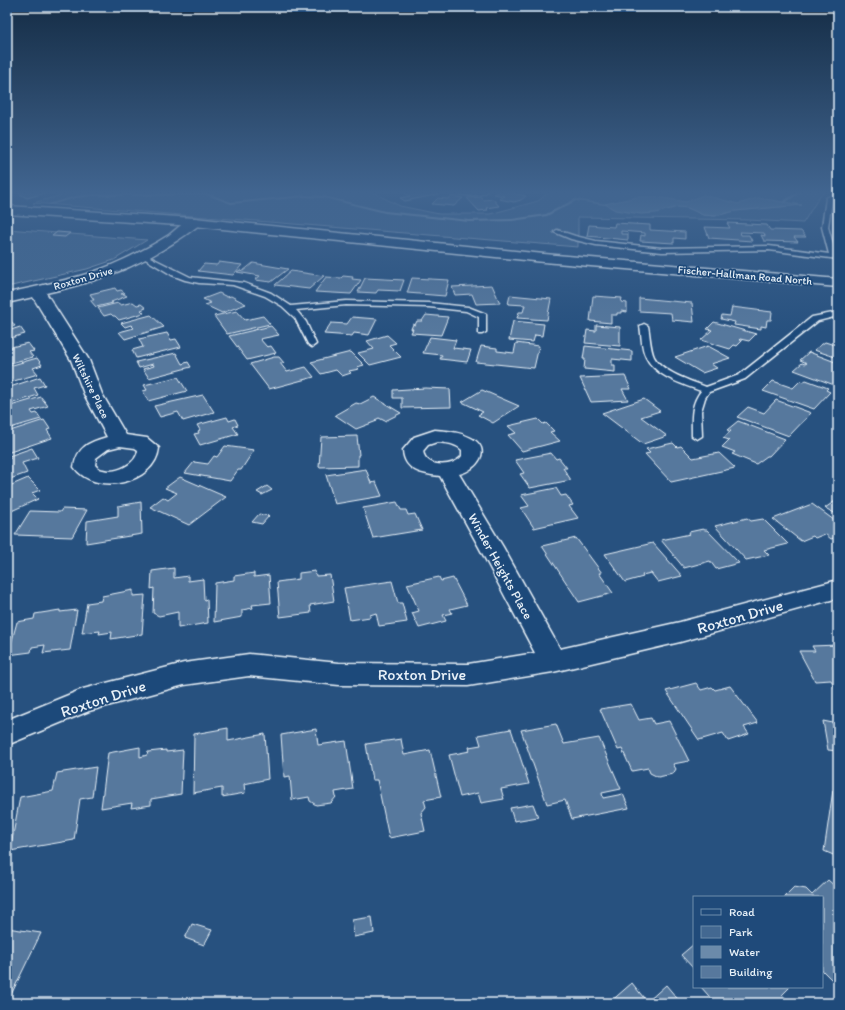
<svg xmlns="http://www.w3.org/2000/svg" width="845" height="1010" font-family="Itim,sans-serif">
<rect width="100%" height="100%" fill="#27517f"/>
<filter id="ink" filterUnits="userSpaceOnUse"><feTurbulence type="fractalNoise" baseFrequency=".025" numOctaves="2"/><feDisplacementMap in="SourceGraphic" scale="8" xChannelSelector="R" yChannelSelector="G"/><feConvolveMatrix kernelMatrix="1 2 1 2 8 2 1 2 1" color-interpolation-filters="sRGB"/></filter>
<g filter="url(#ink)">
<path fill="#436891" stroke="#96acc4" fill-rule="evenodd" d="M77 191H370L400 206 439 214H490L538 201 551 191H827L821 194 803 223 748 220 578 217V247L33 203ZM704 195 738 204 758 198 801 205 735 211 715 216 703 215 688 208 678 207 606 204 638 197H657L686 202Z
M7 229 147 240 114 260 87 269 7 287Z"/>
<path fill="#6b8aaa" stroke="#9db3c9" d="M704 195 738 204 758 198 802 205 735 211 715 216 703 215 688 208 678 207 656 213 641 214 615 210 605 204 638 197H657L686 202Z"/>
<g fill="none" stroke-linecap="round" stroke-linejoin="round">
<path fill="#9db3c9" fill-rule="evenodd" d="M799 191H803L785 203H783V201Z
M207 193 231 202 305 195 324 196 385 211 469 220 512 219 546 214 575 199 607 204 605 205 576 201 547 216 512 221 469 222 385 213 324 198 305 197 231 204 207 195 93 196 76 198 50 205 48 204 76 196 93 194Z"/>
</g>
<path fill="#57789d" stroke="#e8f1f8" d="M28 191H46L49 192 27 198 18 193Z
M409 191H435L440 194 405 201 400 198 410 196 403 192Z
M500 191H504L526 196 521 200 514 202 499 199 504 196 494 194Z
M452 196 463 198 454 206 432 204 438 198 448 199Z
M481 197 483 200 493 199 499 206 486 208 488 210 479 211 467 198Z
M615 223 650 225V230L685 232V239L674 238V243L640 241 641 235 645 236V233L621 231V234H628V240L587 236 589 225 614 227Z
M727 223 767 225 770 230 801 231 806 237H794L798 242 764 241 761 235 765 236 764 233 740 232 741 235H749L752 241 709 238 705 227 730 228Z
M57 232 70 233 65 237 52 236Z
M219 262 242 265 233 275 198 271 204 264 217 265Z
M253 263 288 269 271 282 255 280 260 276 237 272 240 270 243 271Z
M291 271 324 276 309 289 275 285Z
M343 276 353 277 352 279 361 280 351 294 315 292 326 277 341 278Z
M365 278 404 280 400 291 378 290 376 293 358 292Z
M412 278 449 280 445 296 407 293Z
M492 285 500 303 476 304 472 294 455 295 452 287Z
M115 288 117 291 121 290 125 293 121 294H124L127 296 111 302 113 303 96 307 90 300H94L90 294Z
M219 293 227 297 231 296 246 304 222 313 205 305 211 303 203 299Z
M510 295 551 299 547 320 517 318 519 312H523L525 305 508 304Z
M593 296 622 298 621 302 627 303V312L621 311V313H617V315H611V323L590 321Z
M639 298 692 303 694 322 672 320 671 313 639 311Z
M133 302 137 305 141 304 146 308 141 310 144 313 119 320 115 316H113L111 314 104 316 98 308 118 303 121 305Z
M732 307 772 312 771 320H767L766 327 761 326V329L734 325 735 322 721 319 722 315 730 316Z
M237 311 245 320 263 316 270 324 227 334 214 316Z
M151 315 164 327 125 339 119 332 134 328 131 325 125 327 121 323Z
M426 315 448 317 441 335 411 333 413 329H411L413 324 415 325 417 321H422Z
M7 316 15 326 10 327 11 330 20 327 25 334 7 339Z
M352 317 377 319 369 335 354 333 352 336 324 334 331 323 347 324Z
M513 321 544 324 542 336 535 335 533 342 509 340Z
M714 322 756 334 749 341 740 339 739 340 742 341 737 346 734 345 730 349 701 340 712 330 707 329Z
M596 325 620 327V346L585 343 587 330 596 331Z
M271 326 279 335 260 339 267 347 271 346 276 353 247 360 229 336Z
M167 333 171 340 176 339 181 347 136 358 132 350 143 347 139 339Z
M387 335 396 343 389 345 401 357 370 365 358 353 374 349 367 341Z
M430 337 456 340 453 348 471 350 467 362 440 359 442 355 423 353Z
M825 342 838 346V358L814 350Z
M28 343 34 351 29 352 33 357 7 364V348Z
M516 343 539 346 534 368 476 362 481 346 497 348V351L514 353Z
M585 346 632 351V361L612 359V365H615V372L584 369 585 359H583Z
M708 346 730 358 711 364 717 368 702 373 675 357Z
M351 352 364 365 357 367 359 369 349 371 351 373 342 376 336 370 321 374 311 362Z
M809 352 838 363 837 386 794 370 802 363 805 364 807 363 800 360Z
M176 353 182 364 188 362 191 367 149 378 143 369 154 366 153 364 139 368 136 362Z
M274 357H279L284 363H280L287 372 306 367 314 377 269 389 250 364Z
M37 358 42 365 33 368 38 374 7 383V368L9 366Z
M625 376 631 389H622L628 400 591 402 580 378Z
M40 377 45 385 34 388 38 395 7 405V388Z
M178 377 187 391 148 401 143 391 147 390 144 385Z
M806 380 828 388 826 390 830 392 814 409 763 391 773 381 793 388 800 381 803 382Z
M425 388 450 389 451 407 402 408V398H393V390Z
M482 390 519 406 493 423 478 415 483 412 462 402Z
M203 395 214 412 183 421 178 412 160 417 154 406Z
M41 397 48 406 31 411 33 414 37 413 41 419 7 429V407Z
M374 397 401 413 385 421 379 418 375 420 377 421 356 429 335 415 356 403 360 404Z
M644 399 660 411 641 417 667 436 643 444 602 413Z
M776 400 811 413 789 436 737 417 748 407 764 413Z
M227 417 229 421 235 419 238 425 233 427 238 434 200 445 194 434 199 433 198 431 200 430 197 425Z
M538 419 543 424 546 423 554 431 550 432 560 441 522 451 508 435 516 433 508 426Z
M44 420 50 429 47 430 52 438 7 453V432Z
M738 421 785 439 769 456H767L756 464 732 454 735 452 722 447 729 440 723 438 731 431 727 430Z
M357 436 359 455H358V466L319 467 321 437Z
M673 443 677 447 681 446 693 458 719 453 735 468 671 482 645 454 650 453 646 449Z
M225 446 254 450 241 470H238L230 481 185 473 194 462 208 464 214 456 217 457Z
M32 448 38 458 22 463 27 473 7 480V459L11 458 9 456Z
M551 453 556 459 559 458 567 468H563L571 480 530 488 520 474 524 473 515 460Z
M366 469 371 483 376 482 382 496 335 504 326 475Z
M180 477 226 497 189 525 150 507 163 497 168 500 177 493 165 488Z
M28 478 40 490 32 493 38 499 7 513V487Z
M267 486 272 490 262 495 257 492Z
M556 488 561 496 566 495 573 505 569 506 578 518 534 528 521 508 529 506 521 495Z
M838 499V515L825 508Z
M141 502 142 534 86 543 87 521 118 516V506Z
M397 502 401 510H406L408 515 415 514 422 530 373 538 363 508Z
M812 504 838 523V537L831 539 825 534 815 538 813 536 801 541 773 519Z
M62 509 87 510 72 537 15 535 30 511 60 512Z
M259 514 269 516 262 524 252 522Z
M747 518 751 521 763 519 788 544 764 550 769 555 746 560 715 526Z
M703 529 705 530H707L739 563 716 569 710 561 684 568 661 540 690 534 689 532Z
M576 538 602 573H599L613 593 579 602 542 546Z
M653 543 682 576 658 582 651 573 642 575 643 577 625 582 605 554Z
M174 568V578L188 576V581L203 579 204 600 207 599 208 623 178 628V612L159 616 153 613 154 588 151 589 152 571Z
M315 571 316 576 330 575 334 601 310 605 311 613 280 617 277 582 299 579V573Z
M254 573V577L269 575 271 603 252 605 253 608 242 610V617L214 622 215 583 234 580V576Z
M439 577 441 581 453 578 467 605 450 609 452 613 443 615 446 621 419 628 412 613 419 611 407 584Z
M392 581 398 603H402L407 622 379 626 376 613 370 615V617L350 620 344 588Z
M133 590V596L145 595 142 634 111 639 112 632 99 634 100 631 82 633 87 603 101 601 102 596Z
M60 610V612L77 610 70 650 43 653 45 645 32 647 31 652 8 655 17 622 34 619 35 614Z
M838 645V693L831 680 815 681 799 651H815L812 646Z
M696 683 701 690 712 687 715 690 730 686 758 723 744 727 749 734 728 741 723 733 699 740 666 691Z
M631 704 639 720 651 718 654 724 669 721 689 761 673 764 676 769 673 774 658 777 650 773 648 768 632 771 622 749 618 750 600 709Z
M823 721 838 724V751L828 750Z
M556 724 564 744 599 738 621 789 602 793 603 798 623 794 629 808 572 819 565 800 547 804 521 730Z
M228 728V741L265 734 268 779 244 784 245 793 222 797V788L193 793 194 734Z
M316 729 318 745 346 741 353 789 335 792 336 797 331 803 316 805 310 801 309 797 292 800 290 776 284 777 281 735Z
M511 729 529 784 501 789 504 799 481 803 478 793 460 797 449 755 470 751 469 747 481 745 478 735Z
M401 739 404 755 430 750 441 797 424 800 426 807 421 813 425 831 389 838 377 780H372L366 744Z
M140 747V757L147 755 148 752 166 750V752L183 750 181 794 151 799V805L131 808 132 803 101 808 108 753Z
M96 767 92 797 80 799 74 840 10 851 20 797 53 791 57 773Z
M833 790 838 792V857L824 851Z
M533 804 538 817 514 821 510 808Z
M828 880 838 889V986L822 970V897H784L794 887 806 889 812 895Z
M372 917 374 933 354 937 352 920Z
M192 924 212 930 204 945 185 938Z
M7 928 41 933 7 1003Z
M694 944V969L681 955Z
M632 983 647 1002 666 985 681 1003H609Z
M701 987H790L782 995 787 999 783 1003H715Z"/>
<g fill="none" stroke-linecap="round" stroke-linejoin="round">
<defs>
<path id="lane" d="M838 192V196L832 199 828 227 836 255H838V259L769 250 662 252 596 245 571 239 554 232 557 230 575 236 596 241 662 248 769 246 829 254 822 227 826 198Z
M144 254 190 277 244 283 271 293 291 306 346 301 429 303 468 307 486 314V332L482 334H479V317L466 311 429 307 346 305 296 310 306 322 316 344 312 347 308 344 295 318 282 306 265 296 233 285 199 283 185 280 172 275 142 257 141 256Z
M838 312V316L818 321 745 379 709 392 705 398 701 411 702 436 697 439 692 436C692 419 690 405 701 391 682 384 655 376 646 357 641 348 642 336 640 326L644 324 648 326C650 336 650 348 654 357 662 372 691 381 706 387L739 375 812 317Z"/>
<path id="street" d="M454 191H487L485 193C476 196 465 196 456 193Z
M194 218 199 219 200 222 199 225C149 263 107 279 46 293L89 360 102 394 126 435 147 438 159 448C155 485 94 496 74 467 77 447 89 442 107 437L84 394 71 360 33 297 7 303V293C47 284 88 277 125 259 140 252 155 244 169 235 177 229 184 221 194 218ZM120 446 135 448 138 450C137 464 116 474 103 470 100 470 97 467 95 465L96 458 108 449Z
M435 430C448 431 460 432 471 438 493 449 477 470 459 474L503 547 560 649 680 622 838 580V598L680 642 553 672 468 686 339 685 249 676 184 685 89 711 7 745V720L83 689 184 663 249 654 339 663 468 664 535 653 479 547 440 476C423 474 404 471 403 450L414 437ZM437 442C446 443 455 443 462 450V456C453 468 425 468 423 451L428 445Z"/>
<path id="secondary" d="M7 206 194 218 544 254 838 279V287L544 262 194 226 7 214Z"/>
</defs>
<use href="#lane" stroke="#e8f1f8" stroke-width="3"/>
<use href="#street" stroke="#e8f1f8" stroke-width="3"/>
<use href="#secondary" stroke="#e8f1f8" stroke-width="3"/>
<use href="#lane" fill="#1f4a7a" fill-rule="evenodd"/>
<use href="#street" fill="#1f4a7a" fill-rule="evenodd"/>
<use href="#secondary" fill="#1f4a7a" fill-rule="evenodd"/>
</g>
</g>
<linearGradient id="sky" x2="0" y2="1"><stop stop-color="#152d46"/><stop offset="0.58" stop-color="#416590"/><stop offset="1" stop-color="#416590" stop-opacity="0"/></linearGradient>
<rect width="845" height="332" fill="url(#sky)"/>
<g text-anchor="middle" stroke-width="3.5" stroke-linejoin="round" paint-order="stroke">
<g font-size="11" fill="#e8f1f8" stroke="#1f4a7a">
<text transform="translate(745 275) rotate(5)" y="4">Fischer-Hallman Road North</text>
<text transform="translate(83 278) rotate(-16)" y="4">Roxton Drive</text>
<text transform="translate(91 386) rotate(64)" y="4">Wiltshire Place</text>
</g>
<g font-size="13" fill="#e8f1f8" stroke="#1f4a7a">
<text transform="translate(501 566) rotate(61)" y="5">Winder Heights Place</text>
</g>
<g font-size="16" fill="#e8f1f8" stroke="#1f4a7a">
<text transform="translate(740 616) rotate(-16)" y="6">Roxton Drive</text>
<text x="422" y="680">Roxton Drive</text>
<text transform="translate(103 698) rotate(-18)" y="6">Roxton Drive</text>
</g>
</g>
<rect width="845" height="1010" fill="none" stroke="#1f4a7a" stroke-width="24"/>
<rect x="12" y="12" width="821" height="986" fill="none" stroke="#e8f1f8" stroke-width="1.5" filter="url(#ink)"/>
<rect x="693" y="896" width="130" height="92" fill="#1f4a7a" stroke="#6f8dac"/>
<rect x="701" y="909" width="20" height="6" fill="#1f4a7a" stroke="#6f8dac"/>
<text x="729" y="916" font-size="12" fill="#e8f1f8">Road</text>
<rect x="701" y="926" width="20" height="12" fill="#436891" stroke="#6f8dac"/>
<text x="729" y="936" font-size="12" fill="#e8f1f8">Park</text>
<rect x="701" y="946" width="20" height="12" fill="#6b8aaa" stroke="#6f8dac"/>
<text x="729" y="956" font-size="12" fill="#e8f1f8">Water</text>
<rect x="701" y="966" width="20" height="12" fill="#57789d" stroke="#6f8dac"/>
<text x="729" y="976" font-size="12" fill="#e8f1f8">Building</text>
</svg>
